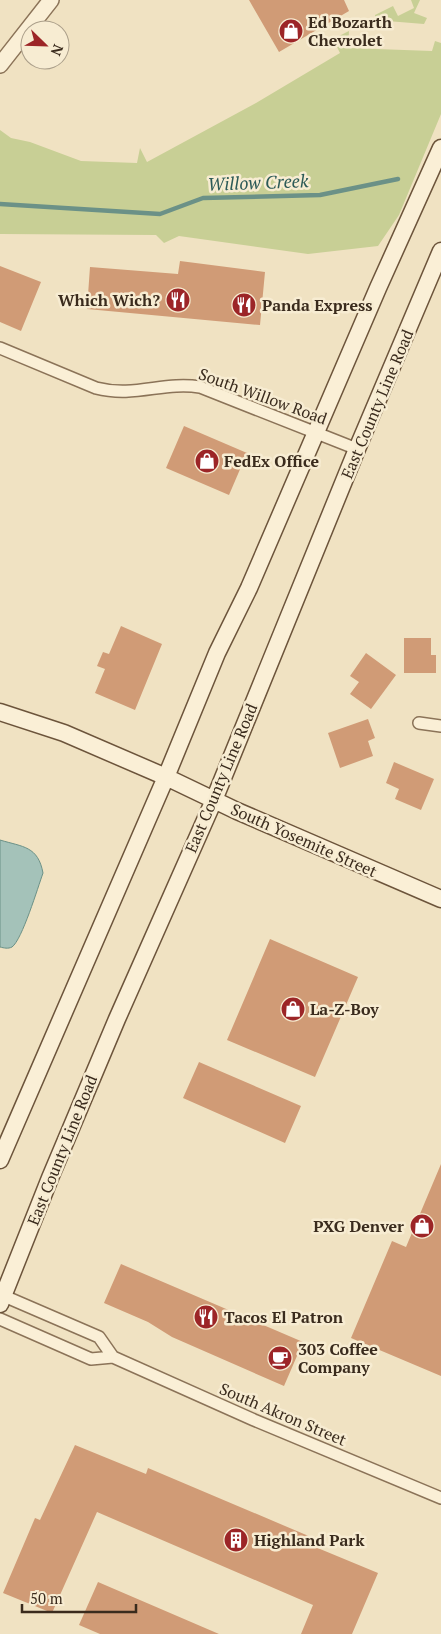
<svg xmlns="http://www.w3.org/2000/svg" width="441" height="1634" font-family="'PT Serif',serif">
<rect width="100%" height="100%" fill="#f0e2c2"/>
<path fill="#c8cf95" d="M411 0H420L414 13 427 18 424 24 375 20V15L393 6 398 16 414 8Z
M349 31 348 48 432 51 435 41 441 43V114L399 215 378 246 308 254 179 236 164 243 156 235 0 234V130L11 138 30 142 81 161 137 163 140 148 147 162 256 103 340 53 333 39Z"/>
<path fill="#a4c2b9" stroke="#6b9187" d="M0 840C23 847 38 846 43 873 38 887 22 940 12 947 8 949 4 948 0 947Z"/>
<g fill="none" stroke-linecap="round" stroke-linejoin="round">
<path stroke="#6b9187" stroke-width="4.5" d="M0 204 160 214 203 198 320 195 398 179"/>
</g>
<path fill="#d09b76" d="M249 0H344L349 11 279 52Z
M180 261 265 272 260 325 87 309 90 267 178 274Z
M0 266 41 282 21 331 0 322Z
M184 426 247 453 229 495 166 468Z
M121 626 162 644 135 710 95 693 105 669 97 666 103 652 109 654Z
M404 638H431V655H436V673H404Z
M366 653 396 675 371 709 350 694 359 682 350 676Z
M368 719 375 738 368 741 373 756 340 768 328 733Z
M394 762 434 779 421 810 395 799 399 789 386 783Z
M270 939 358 977 315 1077 227 1040Z
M199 1062 301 1106 285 1143 183 1098Z
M441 1164V1376L351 1338 392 1241 406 1247Z
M121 1264 303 1342 284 1386 172 1337 148 1322 104 1303Z
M75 1445 146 1474 148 1468 311 1537 308 1544 378 1573 352 1634H301L313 1605 97 1512 52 1613 3 1593 35 1518 40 1520Z
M98 1582 219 1634H100L79 1625Z"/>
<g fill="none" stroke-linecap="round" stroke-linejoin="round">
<defs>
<path id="minor" d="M0 348 96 388C135 398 164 381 200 387L357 449
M419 723 441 726
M4 1296 99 1337 113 1357 254 1420 441 1498
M0 1319 91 1359 113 1357"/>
<path id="tertiary" d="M0 65 51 0"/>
<path id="secondary" d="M0 712 64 733 166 777 237 811 441 899
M0 1160 166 777 217 653 249 588 378 288 441 148
M0 1304 50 1178 117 1019 214 800 357 449 441 251"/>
</defs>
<use href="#minor" stroke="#8b7358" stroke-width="14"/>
<use href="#tertiary" stroke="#8b7358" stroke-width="18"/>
<use href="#secondary" stroke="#6c543b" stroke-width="19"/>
<use href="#minor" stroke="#faefd6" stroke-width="11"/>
<use href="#tertiary" stroke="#faefd6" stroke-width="15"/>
<use href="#secondary" stroke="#faefd6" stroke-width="16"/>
</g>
<defs>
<symbol id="shop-disc" viewBox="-11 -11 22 22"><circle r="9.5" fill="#9c2527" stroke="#f7ecd2"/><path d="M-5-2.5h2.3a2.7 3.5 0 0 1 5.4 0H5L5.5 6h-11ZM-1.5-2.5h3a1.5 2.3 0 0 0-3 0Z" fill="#fff"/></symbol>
<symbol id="restaurant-disc" viewBox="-11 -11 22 22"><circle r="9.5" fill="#9c2527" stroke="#f7ecd2"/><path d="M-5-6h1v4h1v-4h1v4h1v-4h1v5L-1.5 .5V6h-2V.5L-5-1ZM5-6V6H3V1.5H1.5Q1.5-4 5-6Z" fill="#fff"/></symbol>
<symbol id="cafe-disc" viewBox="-11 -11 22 22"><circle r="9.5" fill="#9c2527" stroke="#f7ecd2"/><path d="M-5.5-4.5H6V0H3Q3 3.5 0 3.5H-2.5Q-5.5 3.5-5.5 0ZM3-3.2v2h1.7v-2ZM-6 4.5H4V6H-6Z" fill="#fff"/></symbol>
<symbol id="building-disc" viewBox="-11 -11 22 22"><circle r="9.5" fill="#9c2527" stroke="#f7ecd2"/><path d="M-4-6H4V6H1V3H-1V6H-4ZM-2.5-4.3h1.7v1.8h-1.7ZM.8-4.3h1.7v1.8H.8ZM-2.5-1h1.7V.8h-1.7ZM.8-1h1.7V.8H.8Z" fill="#fff"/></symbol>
</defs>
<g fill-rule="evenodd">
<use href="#shop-disc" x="277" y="17" width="28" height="28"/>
<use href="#restaurant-disc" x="164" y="286" width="28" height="28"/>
<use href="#restaurant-disc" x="230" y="291" width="28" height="28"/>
<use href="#shop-disc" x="193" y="447" width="28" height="28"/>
<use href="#shop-disc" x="279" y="995" width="28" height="28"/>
<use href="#shop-disc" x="408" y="1212" width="28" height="28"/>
<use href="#restaurant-disc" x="192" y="1303" width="28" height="28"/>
<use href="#cafe-disc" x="266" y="1344" width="28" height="28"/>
<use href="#building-disc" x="222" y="1526" width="28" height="28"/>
</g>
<g text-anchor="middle" stroke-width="5" stroke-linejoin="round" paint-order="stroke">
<g font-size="16" font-weight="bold" fill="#3a2b1d" stroke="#f7ecd2" text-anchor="start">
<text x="308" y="28">Ed Bozarth<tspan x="308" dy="18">Chevrolet</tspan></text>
<text x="160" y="306" text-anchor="end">Which Wich?</text>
<text x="262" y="311">Panda Express</text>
<text x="224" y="467">FedEx Office</text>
<text x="310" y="1015">La-Z-Boy</text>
<text x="404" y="1232" text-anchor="end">PXG Denver</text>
<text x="224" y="1323">Tacos El Patron</text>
<text x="298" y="1355">303 Coffee<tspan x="298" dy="18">Company</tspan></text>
<text x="254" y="1546">Highland Park</text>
</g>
<g font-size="16" fill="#3a2b1d" stroke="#f7ecd2">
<text transform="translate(263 396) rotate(20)" y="6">South Willow Road</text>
<text transform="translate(377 404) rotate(-67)" y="6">East County Line Road</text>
<text transform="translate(221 778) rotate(-67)" y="6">East County Line Road</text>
<text transform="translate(304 840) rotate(24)" y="6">South Yosemite Street</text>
<text transform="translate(62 1150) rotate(-68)" y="6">East County Line Road</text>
<text transform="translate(283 1414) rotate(23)" y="6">South Akron Street</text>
</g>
<g font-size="18" font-style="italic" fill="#2c5a57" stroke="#f7ecd2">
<text transform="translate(258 183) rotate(-2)" y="6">Willow Creek</text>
</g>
</g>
<g transform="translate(45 45) rotate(113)"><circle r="24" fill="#f7ecd2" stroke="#ab9f8a"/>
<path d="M0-4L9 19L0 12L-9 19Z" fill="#9c2527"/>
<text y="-8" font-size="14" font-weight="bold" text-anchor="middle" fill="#3a2b1d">N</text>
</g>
<path d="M22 1604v8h114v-8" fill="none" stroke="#3a2b1d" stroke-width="2.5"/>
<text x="30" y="1604" font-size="15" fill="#3a2b1d" stroke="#f7ecd2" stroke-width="4" paint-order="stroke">50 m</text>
</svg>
